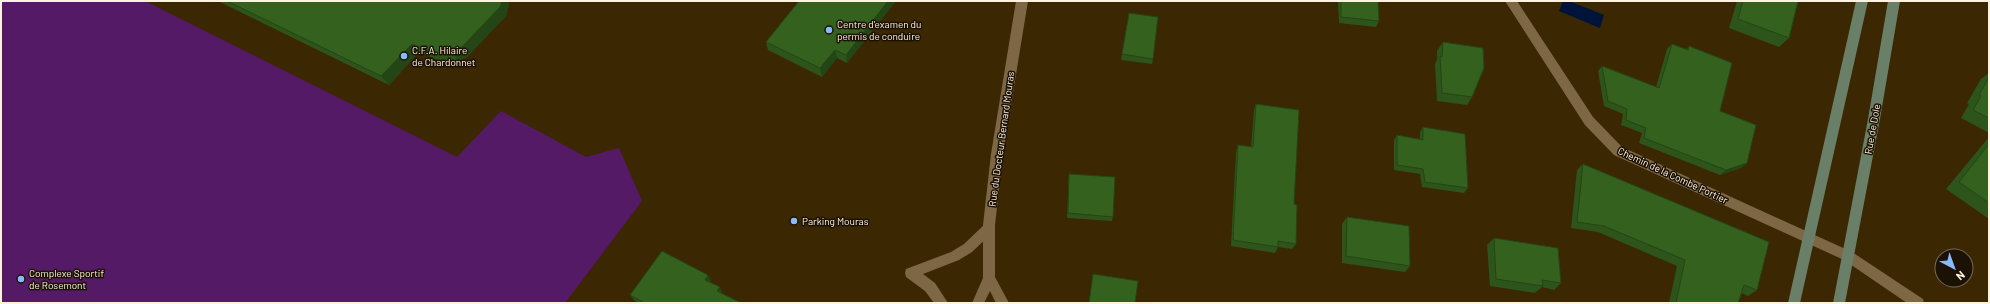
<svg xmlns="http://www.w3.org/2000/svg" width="1990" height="304" font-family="Barlow,sans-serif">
<rect width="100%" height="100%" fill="#3b2702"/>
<path fill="#541a66" d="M1 1H145L457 157 501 111 586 157 619 148 642 201 565 303H1Z"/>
<path fill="#00133b" d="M1563 1H1569L1604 15 1600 28 1559 11Z"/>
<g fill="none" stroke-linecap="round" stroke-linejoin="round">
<path fill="#7e6744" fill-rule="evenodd" d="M989 222 993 224 995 228 993 232 972 252 959 260 923 274 935 283 948 303H934L925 291 906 277 905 273 906 269 951 252 964 244 985 224Z"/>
<path fill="#7e6744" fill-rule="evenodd" d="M1016 1H1028L1003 154 995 225V277L1009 303H996L990 291 984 303H972L983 278V225L991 154Z
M1505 1H1517L1593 117 1622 147 1852 252 1923 299 1924 303H1907L1844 260 1614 155 1585 125Z"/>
<path fill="#6a7f68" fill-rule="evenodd" d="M1856 1H1868L1800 303H1788Z
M1888 1H1900L1880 119 1845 303H1833L1868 119Z"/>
</g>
<path fill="#2d541a" d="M218 1H508L509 5 506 16 467 57 459 61 445 63 419 52 389 85Z
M799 1H896L847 63 837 58 822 77 768 50 766 42Z
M1338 1H1378L1379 21 1376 27 1339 23Z
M1737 1H1798L1789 38 1779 47 1729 28Z
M1129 13 1153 59 1152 64 1121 60Z
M1443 42 1472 97 1467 105 1437 101 1435 64 1437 60V51Z
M1672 44 1687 49 1689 46 1720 111 1747 163 1741 168 1720 175 1639 143 1642 133 1621 125 1623 114 1604 106 1598 71 1602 66 1656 87 1667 49Z
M1989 73V133L1961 118 1969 104 1967 103 1981 79Z
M1256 104 1294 204 1296 244 1292 249 1278 247 1275 253 1231 246 1236 152 1238 145 1251 147 1254 110Z
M1423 127 1468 188 1464 193 1422 187 1420 174 1394 170V140L1397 135 1420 139V132Z
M1989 137V219L1946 189Z
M1583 164 1757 290 1748 296 1742 293 1738 303H1669L1677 266 1598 232 1571 228 1577 170Z
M1069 174 1113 217 1112 221 1067 218Z
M1347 217 1410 266 1405 272 1342 263V224Z
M1494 238 1561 283 1554 290 1542 287 1535 293 1490 286 1487 245Z
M711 280 710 282 722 292V293L741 303H639L634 300 630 295Z"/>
<path fill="#244515" d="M502 1H508L509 5 506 16 467 57 459 61 453 53Z
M888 1H896L847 63 846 55Z
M412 44 419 52 389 85 381 76Z
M835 50 837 58 822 77 820 68Z
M1747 163 1741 168 1720 175 1726 170Z
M708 275 711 280 708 285 705 280Z
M720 287 722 292 720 296 717 291Z"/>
<path fill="#34621e" stroke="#244515" d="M227 1H502L500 7 461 48 453 53 439 55 412 44 381 76Z
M799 1H888L846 55 835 50 820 68 766 42Z
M1341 1H1378L1379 21 1341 17Z
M1743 1H1798L1789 38 1738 19Z
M1129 13 1158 17 1153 59 1122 54Z
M1443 42 1483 48 1484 68 1472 97 1442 93 1440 56 1442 57Z
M1672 44 1688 50 1689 46 1732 63 1720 111 1756 125 1747 163 1726 170 1644 138 1646 128 1626 120 1627 109 1608 101 1602 66 1659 88Z
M1989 77V118L1973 110 1981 96 1979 95Z
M1256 104 1299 110 1294 204 1297 205 1296 244 1278 241V247L1233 240 1238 145 1253 147Z
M1423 127 1465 134 1468 188 1425 182 1423 169 1397 165V135L1423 140Z
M1989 144V203L1959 182Z
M1583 164 1769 242 1757 290 1744 285 1738 303H1676L1685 260 1604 226 1577 222Z
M1069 174 1115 177 1113 217 1068 213Z
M1347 217 1409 226 1410 266 1346 256Z
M1494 238 1558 248 1561 283 1542 280 1543 286 1496 279Z
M662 251 708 275 705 280 720 287 717 291 741 303H645L630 295Z
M1093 274 1138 281 1135 303H1089Z"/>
<g fill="#8bbafc" stroke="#1b1205" stroke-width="1.5">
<circle cx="829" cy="30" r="4"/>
<circle cx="404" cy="56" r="4"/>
<circle cx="794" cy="221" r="4"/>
<circle cx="21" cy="279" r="4"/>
</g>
<g text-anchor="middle" stroke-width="3" stroke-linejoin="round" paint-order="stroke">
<g font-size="10" fill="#fff2df" stroke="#1b1205" text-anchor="start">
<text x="837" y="28">Centre d'examen du<tspan x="837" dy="12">permis de conduire</tspan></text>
<text x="412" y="54">C.F.A. Hilaire<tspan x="412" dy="12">de Chardonnet</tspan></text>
<text x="802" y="225">Parking Mouras</text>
<text x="29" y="277">Complexe Sportif<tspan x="29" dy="12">de Rosemont</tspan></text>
</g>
<g font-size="10" fill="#fff2df" stroke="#1b1205">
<text transform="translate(1872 129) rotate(-80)" y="4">Rue de Dole</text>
<text transform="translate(1001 139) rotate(-82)" y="4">Rue du Docteur Bernard Mouras</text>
<text transform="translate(1673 175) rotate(25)" y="4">Chemin de la Combe Portier</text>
</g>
</g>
<rect width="1990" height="304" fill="none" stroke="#fff2df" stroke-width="4"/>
<g transform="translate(1954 268) rotate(139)"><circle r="19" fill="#1b1205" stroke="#766c5c"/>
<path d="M0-3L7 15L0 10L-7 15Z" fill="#8bbafc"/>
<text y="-6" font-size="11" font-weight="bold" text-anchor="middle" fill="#fff2df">N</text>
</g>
</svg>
